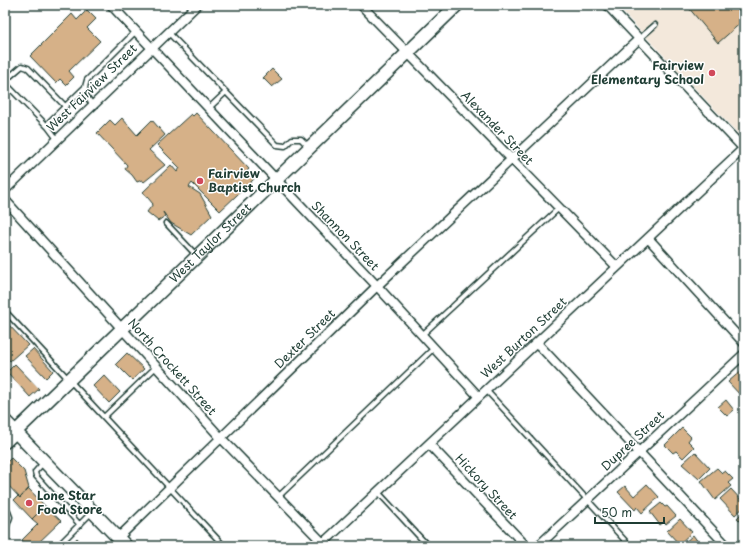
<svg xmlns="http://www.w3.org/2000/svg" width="749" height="551" font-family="'Playpen Sans',sans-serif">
<rect width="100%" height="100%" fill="#fff"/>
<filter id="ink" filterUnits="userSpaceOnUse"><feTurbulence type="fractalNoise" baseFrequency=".025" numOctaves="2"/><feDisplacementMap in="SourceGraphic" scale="8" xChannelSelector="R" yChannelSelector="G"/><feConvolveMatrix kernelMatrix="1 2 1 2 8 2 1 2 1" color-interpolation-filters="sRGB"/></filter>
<g filter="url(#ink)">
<path fill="#f3e8db" d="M616 5H744V140Z"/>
<path fill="#d6b188" stroke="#1f3d34" d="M690 5H733L744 17V20L718 43 688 7Z
M87 10 96 19 87 28 100 41 69 71 74 77 66 85 60 79 56 83 30 56 72 14 77 20Z
M272 69 282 79 272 87 263 78Z
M196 113 249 169 246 172 254 179 220 211 192 183 189 187 200 194 212 215 191 235 171 223 163 212 165 216 158 221 147 212 153 204 143 192 171 165 177 172 180 168 157 145 191 114 193 116Z
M122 118 137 135 152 120 165 135 149 150 165 165 144 182 142 180 137 182 132 175 125 169 127 165 97 133 110 120 115 125Z
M5 321 28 345 10 361 5 356Z
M33 349 53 371 46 378 25 356Z
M127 353 144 369 132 380 116 364Z
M15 364 39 389 30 397 7 372Z
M742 370 744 373V396L742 397 728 382Z
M104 375 120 392 109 403 93 386Z
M726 400 734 410 727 416 718 407Z
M682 428 691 437 688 441 694 447 683 458 676 451 673 453 665 445Z
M695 452 710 468 699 479 682 464Z
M11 458 24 471 29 488 20 498 5 482V464Z
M717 468 722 473 725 471 733 479 728 483 731 486 715 500 701 481Z
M647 484 659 497 642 513 637 507 635 510 618 492 625 486 634 496Z
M29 489 45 506 32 519 14 500 18 496 20 498Z
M731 489 744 503V507L735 515 720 499Z
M661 503 665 507 667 506 676 516 666 524 664 522 660 525 650 512Z
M45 506 61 521 35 546H28L22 540 38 524 32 519Z
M744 511V525L737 518Z
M680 519 692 532 679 544 667 531Z
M693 535 701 546H683L682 545Z
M77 538 83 544 80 546H69Z"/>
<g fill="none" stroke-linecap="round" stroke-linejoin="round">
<defs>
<path id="lane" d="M168 32 277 145 285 146 292 139H301L308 146
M639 39 655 25
M93 105C85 96 83 91 87 80L136 31
M209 108 226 92
M48 127 8 86 7 79 22 66 28 68 65 106
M57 139 48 127 49 122 84 88
M166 223 196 255
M5 311 224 546
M422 335 559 208
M486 390 630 546
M104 417 156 367
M43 463 35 472 36 476 80 525
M378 492 428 546
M278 497 434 348
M5 504 10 517 5 531
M58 546 91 513"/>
<path id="street" d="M111 5 377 286 479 397
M361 5 617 267
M607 5 744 149
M5 190 197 5
M5 200 221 438 326 546
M648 238 744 343
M537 343 727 546
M429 444 526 546
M118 538 377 286 639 39
M320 546 744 148
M538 546 744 354"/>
<g id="secondary">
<path d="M5 421 126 546"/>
<path id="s1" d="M5 442 457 5"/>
</g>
</defs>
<use href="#lane" stroke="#1f3d34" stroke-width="7"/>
<use href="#street" stroke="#1f3d34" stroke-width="11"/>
<use href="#secondary" stroke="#1f3d34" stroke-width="15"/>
<use href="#lane" stroke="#fff" stroke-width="4"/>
<use href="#street" stroke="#fff" stroke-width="8"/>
<use href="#secondary" stroke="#fff" stroke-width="12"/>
</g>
</g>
<g fill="#d1495b" stroke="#fff" stroke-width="1.5">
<circle cx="712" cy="73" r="4"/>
<circle cx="200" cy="181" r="4"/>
<circle cx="29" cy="503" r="4"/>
</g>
<g text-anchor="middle" stroke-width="3" stroke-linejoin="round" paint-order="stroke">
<g font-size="12" font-weight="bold" fill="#1f3d34" stroke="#fff" text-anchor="start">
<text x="704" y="70" text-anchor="end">Fairview<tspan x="704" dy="14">Elementary School</tspan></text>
<text x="208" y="178">Fairview<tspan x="208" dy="14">Baptist Church</tspan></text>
<text x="37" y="500">Lone Star<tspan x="37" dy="14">Food Store</tspan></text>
</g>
<g font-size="12" fill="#1f3d34" stroke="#fff">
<text transform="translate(92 88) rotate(-44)" y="4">West Fairview Street</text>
<text transform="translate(497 128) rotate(46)" y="4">Alexander Street</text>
<text transform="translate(345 236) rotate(46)" y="4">Shannon Street</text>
<text dy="4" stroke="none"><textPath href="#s1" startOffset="286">West Taylor Street</textPath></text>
<text transform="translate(524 338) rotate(-43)" y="4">West Burton Street</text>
<text transform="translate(305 339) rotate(-44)" y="4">Dexter Street</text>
<text transform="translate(172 367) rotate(48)" y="4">North Crockett Street</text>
<text transform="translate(633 441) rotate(-43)" y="4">Dupree Street</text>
<text transform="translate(486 487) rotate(47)" y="4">Hickory Street</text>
</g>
</g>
<rect width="749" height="551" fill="none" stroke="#fff" stroke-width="20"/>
<rect x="10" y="10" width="729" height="531" fill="none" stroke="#1f3d34" stroke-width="1.5" filter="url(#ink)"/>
<path d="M595 517v6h69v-6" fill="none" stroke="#1f3d34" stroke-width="2"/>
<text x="601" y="517" font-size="12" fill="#1f3d34" stroke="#ffffff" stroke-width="3" paint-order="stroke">50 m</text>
</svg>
